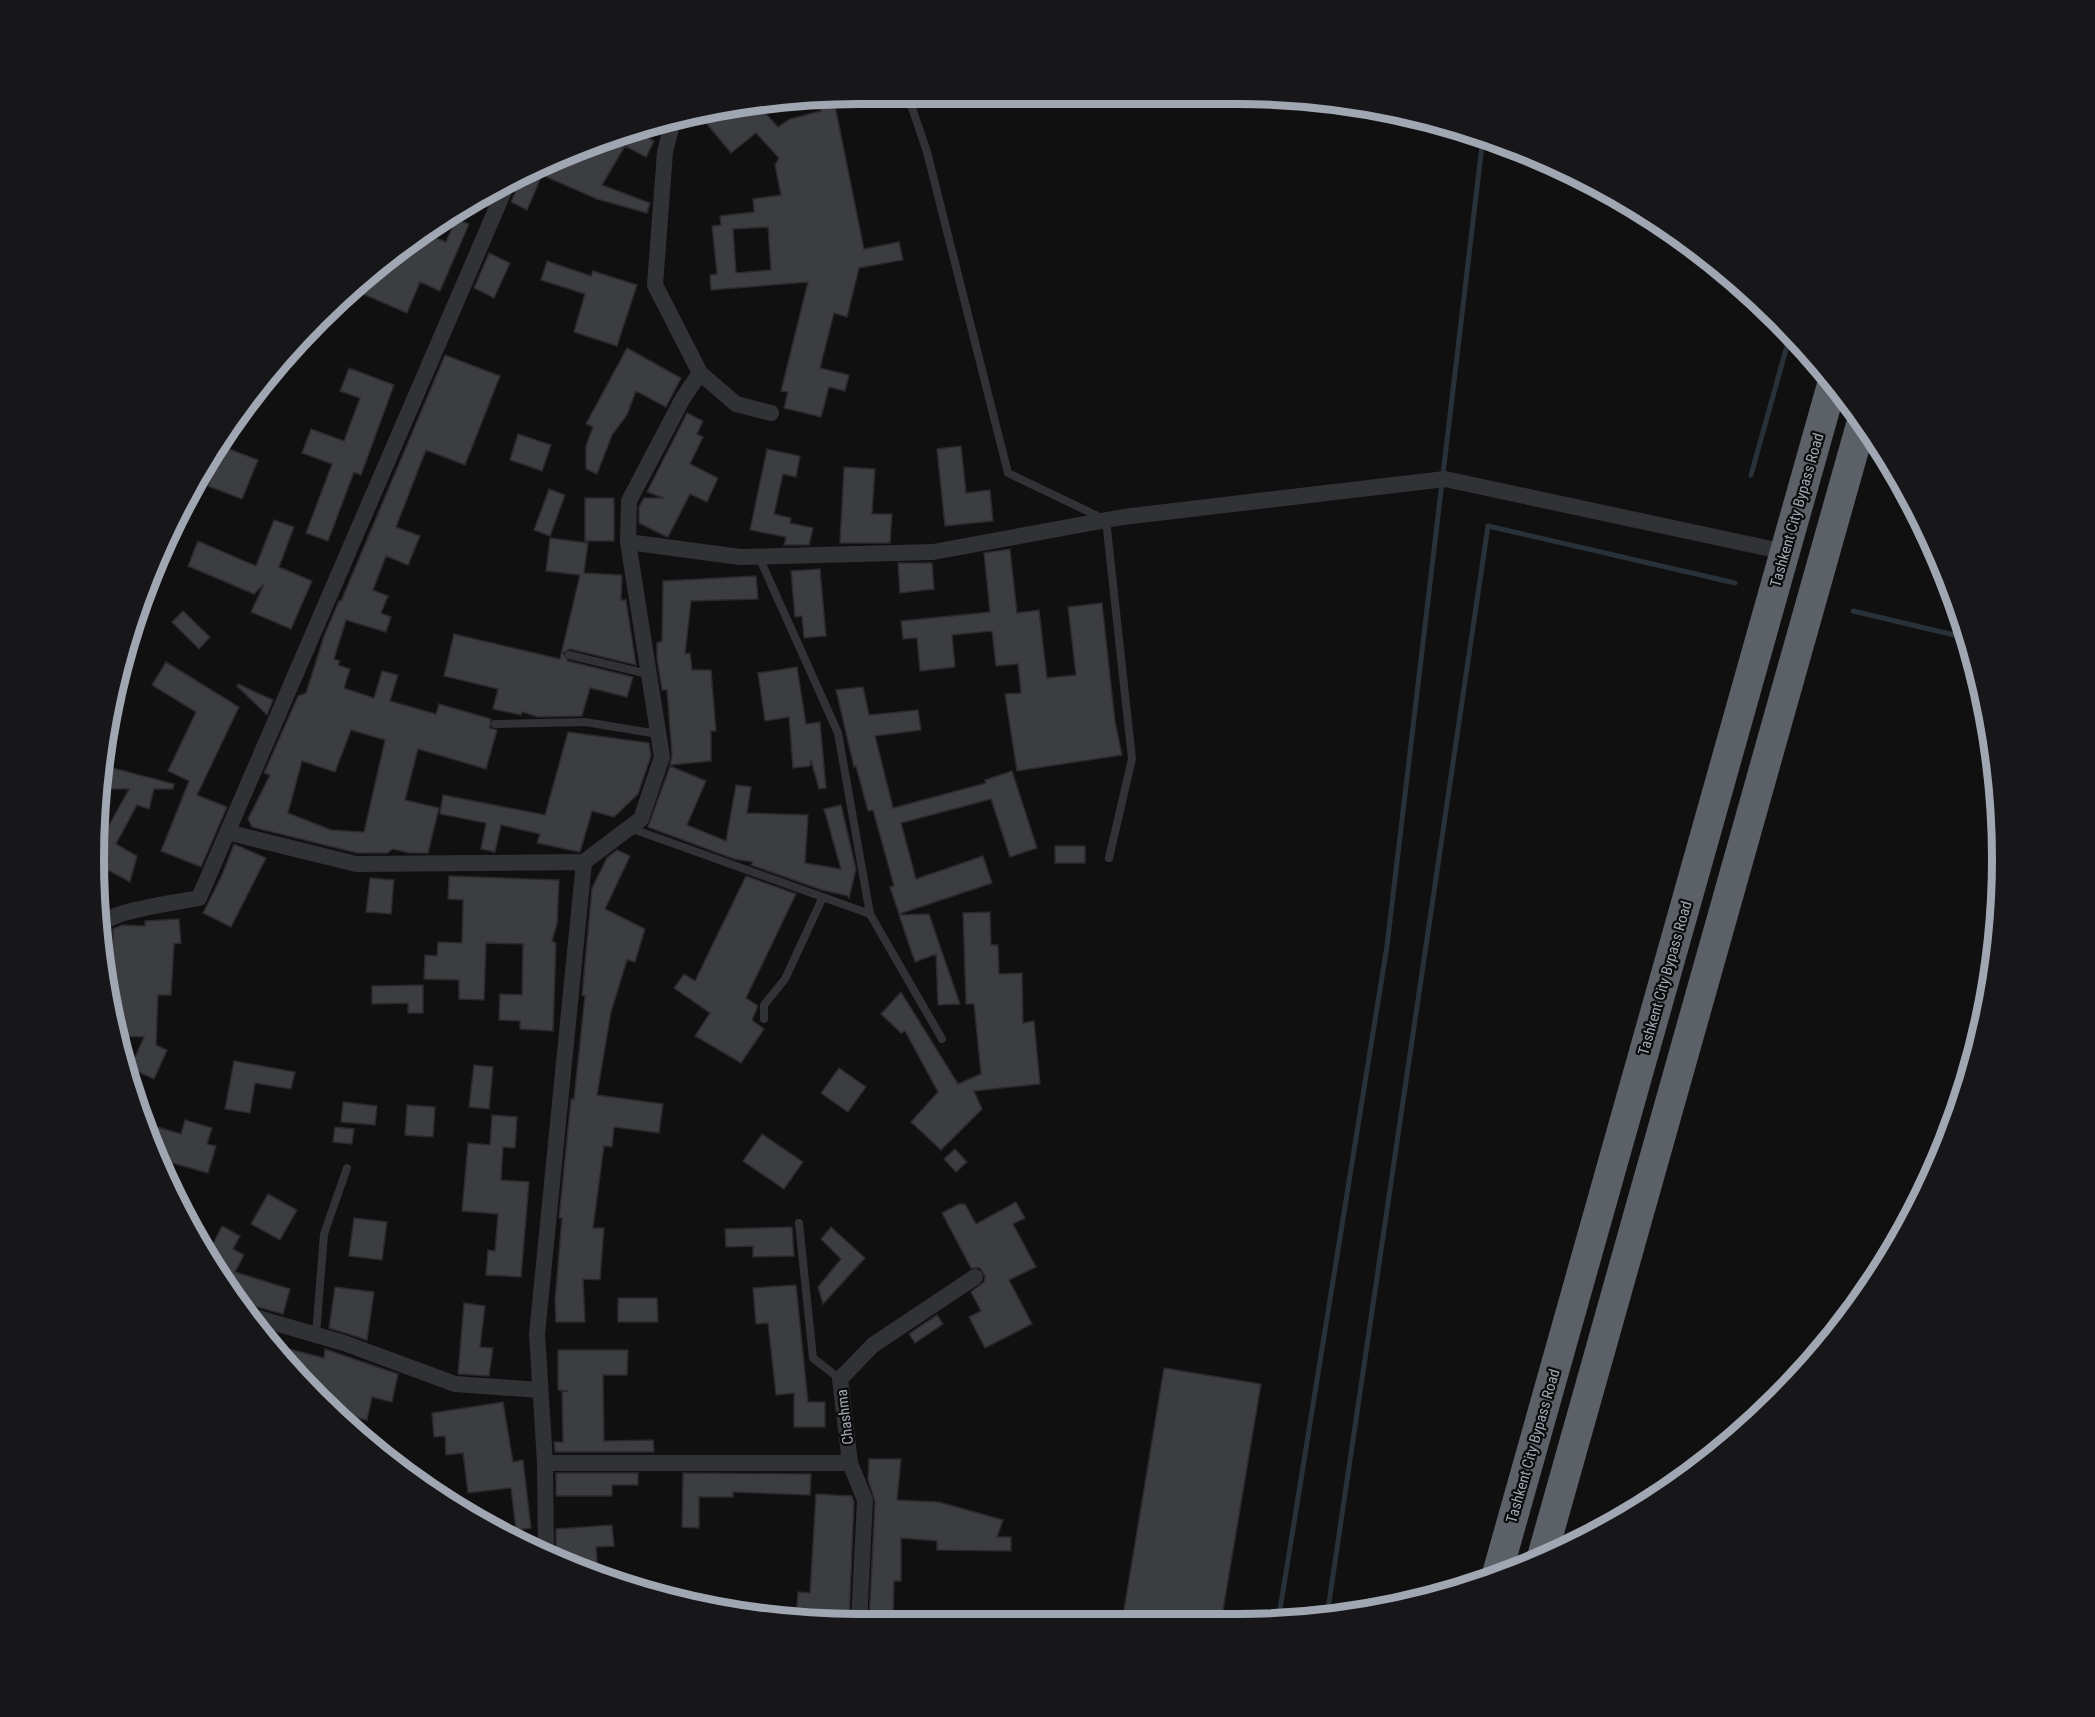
<svg xmlns="http://www.w3.org/2000/svg" width="2095" height="1717" font-family="'Roboto Condensed',sans-serif">
<rect width="100%" height="100%" fill="#101011"/>
<g fill="none" stroke-linecap="round" stroke-linejoin="round">
<path stroke="#283137" stroke-width="5" d="M1751 475 1790 335
M1853 611 1967 638
M1327 1616 1488 526 1735 583
M1278 1622 1387 946 1483 137"/>
<path stroke="#283137" stroke-width="20" d="M1998 791 1996 805 2000 810"/>
</g>
<path fill="#3c3d41" stroke="#2a2a2d" stroke-width="1.5" fill-rule="evenodd" d="M833 96 864 249 899 242 903 260 859 268 847 317 834 313 820 368 849 375 845 391 829 387 821 417 784 408 788 392 781 391 808 282 711 290 710 275 717 274 712 226 721 225 720 216 754 212 753 199 781 195 775 165 779 158 756 133 731 153 707 124 723 111 759 106 778 127 790 119 821 111 818 98ZM768 227 771 270 736 273 733 229Z
M635 130 654 141 646 157 625 146 602 185 650 203 647 213 597 199 542 175 527 210 511 202 518 186V178Z
M456 219 469 224 440 291 420 282 407 313 363 294 370 277 426 234 446 242Z
M489 253 510 263 494 298 474 288Z
M547 261 591 276 593 271 637 285 617 346 574 332 585 294 541 280Z
M627 348 681 378 666 407 636 391 627 415 612 435 597 474 586 469V446L593 427 586 424Z
M445 355 500 376 465 465 426 450 396 527 420 536 408 565 386 556 373 590 388 596 381 613 391 617 386 632 346 620 334 659 340 661 338 665 350 669 344 688 374 698 382 671 398 675 390 701 436 714 439 704 491 719 490 728 497 730 486 769 418 749 405 800 439 808 428 853H410L393 849 387 853H357L252 827 248 819 270 775 264 773 298 696 306 693 324 636 339 601H341ZM351 730 385 740 364 832 331 830 288 813 302 761 335 772Z
M349 368 394 385 361 475 354 472 328 541 306 533 332 464 302 453 311 429 344 441 360 398 340 391Z
M687 413 703 421 697 434 703 437 690 464 718 478 707 502 690 494 668 537 665 536 639 523V507L644 498H664L647 492Z
M518 434 551 445 542 471 510 460Z
M961 446 966 493 990 490 993 521 945 526 937 449Z
M224 447 258 460 242 499 208 486Z
M767 449 800 456 796 477 783 474 774 514 791 518 790 523 813 528 809 545H784L786 537 750 530Z
M844 467 875 469 872 514H892L890 543H840Z
M549 489 565 495 550 536 534 530Z
M585 498H614V541H585Z
M274 520 294 527 279 567 312 581 291 629 251 612 264 584 254 594 188 566 198 541 256 566Z
M550 538 588 543 584 573 622 575 621 600H626L636 665 570 649 563 653 568 661 633 677 627 697 590 688 582 716 538 717 522 712 521 715 493 709 498 689 444 676 454 634 560 659 580 575 546 571Z
M1010 549 1017 613 1039 610 1047 678 1076 675 1068 607 1102 603 1115 722 1122 755 1017 771 1005 694 1021 693 1018 664 996 666 992 631 952 635 955 667 920 671 917 638 903 639 901 621 990 612 984 553Z
M898 563H932L934 589 900 593Z
M820 569 826 636 804 638 802 616 795 617 791 571Z
M756 576 758 599 691 601 685 654 690 653 692 670H711L716 731H711V761L670 765 672 755 667 690H662L657 659V643L662 641 663 581Z
M183 611 210 637 199 649 172 622Z
M166 662 239 707 197 795 227 807 201 867 161 851 189 781 168 771 196 712 152 685Z
M797 667 806 724 820 722 826 788 819 789 811 760 810 766 793 768 789 717 765 721 758 673Z
M238 684 273 700 267 715 237 686Z
M863 687 869 715 918 710 921 730 875 736 893 808 986 783 985 780 1012 771 1037 848 1010 857 991 799 901 823 916 879 983 856 992 883 899 914 890 887 894 886 873 810 868 811 856 766 854 767 836 690Z
M568 732 649 743 651 756 638 794 614 817 592 811 580 852 537 843 540 834 501 825 495 852 481 849 486 823 440 814 443 795 545 815Z
M105 766 174 784 173 789H154L149 809 137 805 116 844 137 856 130 882 93 862 96 832 103 836 129 789H102Z
M670 766 706 781 687 825 726 841 736 785 751 787 747 813 808 815 805 863 841 869 824 809 841 805 856 869 849 898 848 896 822 890 751 865 753 862 734 859 648 827Z
M234 844 266 858 231 927 203 913 222 875Z
M1055 846H1085V863H1055Z
M617 850 630 856 605 909 645 929 635 962 627 960 611 1012 597 1095 663 1104 659 1133 614 1127 612 1147 604 1146 593 1228H604L600 1280 583 1279 585 1322H556L555 1300 562 1218H559L571 1099H574L585 996 582 995 592 888 607 858Z
M449 876 559 880 557 924 552 941 556 943 553 1031 520 1029V1021L499 1020 500 994 522 995 523 944 486 943 484 1000 459 999V980L424 979 425 955 437 956 438 942 462 943 463 900 448 899Z
M746 876 796 894 746 998 758 1006 752 1020 764 1029 741 1063 695 1036 710 1013 674 988 684 974 695 981Z
M370 878 394 880 391 914 366 912Z
M990 912 991 945H998L999 974 1022 973 1023 1023 1034 1021 1040 1084 974 1091 982 1109 941 1150 911 1122 938 1092 905 1031 901 1033 881 1014 901 992 958 1084 981 1074 974 1004H966L963 913Z
M929 914 942 952 960 1004 938 1005 936 954 915 962 899 915Z
M179 919 181 943 174 944 171 995H158L156 1045 167 1050 154 1079 130 1068 144 1037 116 1036 111 992 113 929 122 925 145 926V921Z
M423 985V1013H408V1003L372 1004V986Z
M234 1061 295 1072 291 1089 255 1083 250 1113 225 1109Z
M474 1065 493 1067 489 1109 469 1107Z
M839 1068 866 1087 848 1112 821 1093Z
M343 1102 377 1106 375 1125 341 1122Z
M407 1105 435 1107 433 1137 405 1135Z
M492 1115 517 1117 515 1148 503 1147 501 1180 529 1182 521 1277 486 1275 488 1250 495 1251 498 1214 462 1211 468 1143 490 1145Z
M185 1120 212 1128 207 1144 216 1146 208 1173 158 1159 144 1123 181 1134Z
M335 1127 354 1129 352 1144 333 1142Z
M762 1134 803 1162 784 1189 743 1161Z
M955 1149 967 1162 956 1172 944 1159Z
M268 1194 297 1210 280 1240 251 1224Z
M1016 1202 1025 1218 1013 1224 1036 1267 1009 1280 1032 1324 985 1348 969 1317 981 1311 971 1292 984 1282 985 1276 980 1268H971L942 1213 959 1204H965L976 1224Z
M354 1218 387 1222 382 1260 349 1256Z
M222 1226 240 1236 233 1249 244 1255 235 1272 290 1289 283 1314 254 1306 246 1307 209 1252Z
M792 1227 794 1256 753 1257V1246L726 1247 725 1229Z
M831 1227 865 1258 823 1304 818 1287 841 1259 821 1239Z
M796 1285 808 1402H825V1427H794V1393L776 1395 768 1323 756 1324 753 1288Z
M335 1287 374 1292 367 1340 329 1328Z
M618 1298H657L658 1322H618Z
M464 1303 485 1306 480 1347 493 1348 489 1376 458 1374Z
M937 1315 943 1324 915 1343 909 1334Z
M261 1330 277 1334 274 1345 324 1358 325 1349 398 1374 392 1402 372 1397 367 1420 336 1413 332 1409 334 1398 316 1394 283 1363Z
M558 1350H628L627 1375H603L604 1441 653 1440 654 1452H555L554 1442H563L562 1392 568 1391 558 1390Z
M1164 1368 1261 1384 1221 1622H1122Z
M503 1402 513 1462 523 1460 531 1528 516 1530 511 1488 468 1493 463 1453 446 1455 445 1436 434 1437 432 1413Z
M869 1459H901L897 1500 939 1502 1003 1520 997 1537H1011V1551L937 1550V1541L901 1538V1581H894L893 1622H869L875 1501 868 1480Z
M556 1473H638V1485H612V1496H556Z
M683 1473 811 1474 810 1495 733 1492V1497H699V1528L682 1527Z
M816 1494 852 1496 854 1502 849 1622 796 1620 798 1592 810 1593Z
M612 1525 614 1546 596 1547 598 1574 556 1559V1529Z"/>
<g fill="none" stroke-linecap="round" stroke-linejoin="round">
<path stroke="#313236" stroke-width="8" d="M907 93 927 152 1008 473 1106 520 1132 759 1109 858
M759 557 838 733 870 914
M569 655 648 674
M495 724 585 722 658 734
M630 828 870 914 942 1039
M764 1019V1005L785 979 822 899
M799 1223 813 1358 840 1379
M316 1335 324 1234 347 1168"/>
<path stroke="#313236" stroke-width="16" d="M700 373 736 404 771 413
M628 542 740 557 933 552 1123 517 1445 479 1785 552
M227 832 356 864 584 862 641 819 662 757 628 542 629 501 683 398 700 373 655 285 665 152 674 117
M102 924C113 910 179 902 199 898L508 182
M251 1316 344 1343 455 1384 540 1390
M545 1463H850
M546 1555 545 1463 537 1334 584 862
M859 1622 865 1500 850 1463 840 1379 873 1345 975 1277"/>
<path stroke="#5c6067" stroke-width="30" d="M1542 1557 1862 421
M1497 1574 1833 381"/>
</g>
<g text-anchor="middle" stroke-width="4.5" stroke-linejoin="round" paint-order="stroke">
<g font-size="15" fill="#a0a7b3" stroke="#0b0b0c">
<text transform="translate(1797 510) rotate(-74)" y="5">Tashkent City Bypass Road</text>
<text transform="translate(1665 978) rotate(-74)" y="5">Tashkent City Bypass Road</text>
<text transform="translate(845 1417) rotate(-97)" y="5">Chashma</text>
<text transform="translate(1533 1446) rotate(-74)" y="5">Tashkent City Bypass Road</text>
</g>
</g>
<path d="M0 0H2095V1717H0ZM859 104H1237A755 755 0 0 1 1992 859V859A755 755 0 0 1 1237 1614H859A755 755 0 0 1 104 859V859A755 755 0 0 1 859 104Z" fill="#171719" fill-rule="evenodd"/>
<path fill="none" stroke="#a0a7b3" stroke-width="8" d="M859 104H1237A755 755 0 0 1 1992 859V859A755 755 0 0 1 1237 1614H859A755 755 0 0 1 104 859V859A755 755 0 0 1 859 104Z"/>
</svg>
